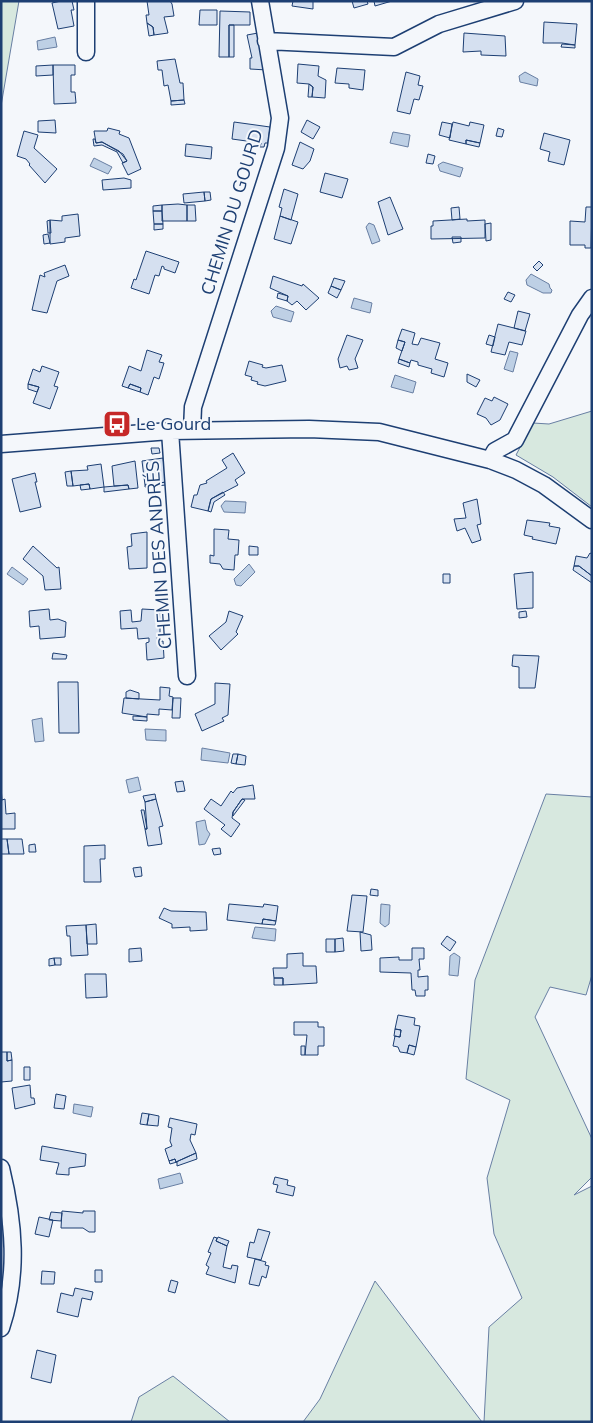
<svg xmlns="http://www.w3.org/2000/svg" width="593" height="1423" font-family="Mulish,sans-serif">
<rect width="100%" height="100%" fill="#f4f7fb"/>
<path fill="#d7e8df" stroke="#687fa3" d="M1 1H19L1 106Z
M592 411V507L553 477 516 455 533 423 549 424Z
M546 794 592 797V975L586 995 550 987 535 1017 592 1139V1177L574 1195 592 1186V1422H484L489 1327 522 1298 494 1234 487 1178 510 1100 466 1079 475 980Z
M375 1281 482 1422H303L320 1399Z
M173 1376 230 1422H131L139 1397Z"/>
<path fill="#bed0e5" stroke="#687fa3" d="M55 37 57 47 38 50 37 41Z
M525 72 538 79 537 86 520 82 519 76Z
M393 132 410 135 408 147 390 143Z
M94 158 112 167 108 174 90 166Z
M443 162 463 168 460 177 440 171 438 165Z
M369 223 374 225 380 241 372 244 366 227Z
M531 274 549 284 550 288 552 290 551 293H543L527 285 526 280Z
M354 298 372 303 370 313 351 308Z
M276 306 294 312 291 322 273 317 271 311Z
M510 351 518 353 513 372 504 369Z
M395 375 416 382 413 393 391 387Z
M225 501 246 502 245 513 224 512 221 506Z
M249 564 255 572 241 586 236 585 234 579Z
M12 567 28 579 23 585 7 574Z
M42 718 44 741 35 742 32 720Z
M145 729 166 730V741L146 740Z
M202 748 230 753 228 763 201 760Z
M138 777 141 790 129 793 126 780Z
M205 820 207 830 210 834 205 844 199 845 196 822Z
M381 904 390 905 389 924 385 927 380 923Z
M255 927 276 929 275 941 252 938Z
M454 953 460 957 458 976 449 975 450 956Z
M74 1104 93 1107 91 1117 73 1113Z
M180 1173 183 1183 160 1189 158 1179Z"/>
<path fill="#d5e0f0" stroke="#1d3f73" d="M61 1H72L74 10H71L74 26 58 29 52 3Z
M147 1H170L172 4 174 16 164 17 168 33 154 35 153 27 147 23 146 15H149Z
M293 1H313V9L292 6Z
M352 1H367L368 4 354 8Z
M374 1H392L375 6Z
M200 10H217V25H199Z
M220 11 250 12V25H229V57H219Z
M544 22 577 24 575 45 562 43H543Z
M147 23 153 27 154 35 149 36Z
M229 25H234V57H229Z
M258 33 267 70 250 69V58H252L247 35Z
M464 33 505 36 506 56 481 55V51L463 52Z
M562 44 575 45V48L561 47Z
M175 59 180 83H183L184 100 171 101 168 85 164 86 162 70H158L157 61Z
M298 64 319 66 318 76 326 80 325 98 312 97 313 87 309 84 297 83Z
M53 65V75L36 76V66Z
M53 65H75V75H71V92H75L76 103 54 104Z
M337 68 365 70 363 90 349 88V84L335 83Z
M406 72 420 76 418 85 423 86 419 100 414 99 410 114 397 111Z
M309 84 313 87 312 97H308Z
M184 100 185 104 171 105V101Z
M55 120 56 133 38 132V121Z
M307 120 320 127 313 139 301 132Z
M234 122 270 127 268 143H265L264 147H260L261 143 232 139Z
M442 122 452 124 450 138 439 135Z
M453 122 469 126 470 122 484 125 480 143 466 140V144L449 140Z
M108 128 120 131 119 134 129 138 141 169 128 175 122 163 127 161 123 154 102 142 96 143 94 131H107Z
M498 128 504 130 502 137 496 136Z
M24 131 38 135 34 148 57 169 45 183 29 165 30 164 26 159 17 156Z
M544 133 570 140 564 165 548 161 550 152 540 149Z
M93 139H95L96 143 102 142 119 151 127 161 123 163 117 152 102 145 94 146Z
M466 140 480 143 479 147 466 144Z
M251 141 261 143 260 147 251 146Z
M300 142 314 149 310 161 303 169 292 165Z
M186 144 212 147 211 159 185 156Z
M428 154 435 156 433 164 426 163Z
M325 173 348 179 342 198 320 192Z
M124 178 131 180V188L103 190 102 180Z
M284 189 298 194 291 220 280 216 282 208 279 207Z
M204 192 205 201 184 203 183 194Z
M204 192H210L211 200 205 201Z
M390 197 403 229 388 235 378 202Z
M178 204 187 205V221H162V205Z
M162 205V211H153V206Z
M187 205H195L196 221H187Z
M459 207 460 219 452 220 451 208Z
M586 207H592L591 248H585V245H570V221L585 222Z
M153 211H162L163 224H154Z
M78 214 80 236 65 238V242L50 244V220L62 221V216Z
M280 216 298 222 291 244 274 239Z
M467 219V221L485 220V238L431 239V226H433V221Z
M50 220 51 233H48L47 221Z
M491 223V240L486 241 485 224Z
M154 224H163V229L154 230Z
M48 234 50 243 44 244 43 235Z
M452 237H461V242L453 243Z
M146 251 179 262 175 273 164 269V267L162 266 159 276 155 275 149 294 131 288 134 279 136 280Z
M539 261 543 265 537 271 533 267Z
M65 265 69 276 57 281 47 313 32 310 40 275 45 277 44 273Z
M273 276 302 286 303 284 319 298 306 310 297 301 292 305 287 301 288 296 270 288Z
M334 278 345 281 341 290 331 286Z
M331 286 341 290 337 298 328 293Z
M508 292 515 295 511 302 504 299Z
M278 293 288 296 287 301 277 298Z
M518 311 530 314 525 331 514 328Z
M498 324 526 331 522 345 509 342 505 355 491 352Z
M402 329 415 333 412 344 418 345 421 338 440 343 435 359 448 363 444 377 431 373 432 369 418 365V362L411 360 410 363 399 359 405 342 398 340Z
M347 335 363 340 355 359 358 368 349 370 347 366 340 368 338 359Z
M489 335 495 337 493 346 486 344Z
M398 340 405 342 402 351 396 348Z
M147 350 162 355 159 362 164 363 159 379 154 377 148 395 140 392 141 388 130 384 128 388 122 386 129 366 141 371Z
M399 359 410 363 409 367 398 363Z
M249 361 263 365 262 367 266 368 282 365 286 381 265 386 257 384 258 382 251 380 252 377 245 375Z
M42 366 59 372 54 386 58 387 50 409 33 403 39 387 28 384 33 369 40 372Z
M467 374 480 380 476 387 467 382Z
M28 384 39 387 37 392 28 389Z
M130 384 141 388 140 392 128 388Z
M494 397 508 404 500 420 491 425 486 418 477 414 485 398 492 401Z
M151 448H159L160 453 152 454Z
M233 453 245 473 235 480 238 485 211 499 208 511 191 507 194 495H197L200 485 207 483 206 481 227 468 222 460Z
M163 458 166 482 145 485 142 461Z
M135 461 138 488 129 489 128 485 114 486 112 466Z
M101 464 104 487 90 489 89 484 73 486 71 471 88 470 87 466Z
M71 471 73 486H67L65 472Z
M35 473 37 482H35L41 507 20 512 12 479Z
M166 482V485L145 487V485Z
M89 484 90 489 81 490 80 485Z
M128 485 129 489 104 492V487Z
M223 492 225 495 214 502 211 512 208 511 211 499Z
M477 499 481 524 477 525 481 540 472 543 465 528 457 531 454 519 466 518 463 503Z
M527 520 550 523 549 526 560 528 556 544 532 539 533 537 524 535Z
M214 529 229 530 228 539 239 540 238 555H235L234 570 223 569 220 564 210 563V555L214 556Z
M147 532V568L129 569 127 547 132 546 131 534Z
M33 546 57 568 59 567 61 589 45 590 43 576 23 559Z
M249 546 258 547V555H249Z
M590 553 592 554V576L579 566H574L576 556 587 558Z
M574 566H579L592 576V583L573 570Z
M533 572V608L517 609 514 574Z
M443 574H450V583H443Z
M49 609 50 620 58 619 66 622 65 637 40 639 39 626 30 627 29 611Z
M142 609 160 610V637H157L158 642 163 641 164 658 147 660 146 643 149 642V638L138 639 137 628 121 629 120 611 131 610 132 622 141 621Z
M229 611 243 616 236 632 238 634 221 650 209 636 226 622Z
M526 611 527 617 519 618V612Z
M53 653 67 655 66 659H52Z
M513 655 539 656 535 688H519V667L512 666Z
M58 682H78L79 733H59Z
M215 683 230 684 228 715 222 718 224 721 202 731 195 714 215 704Z
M160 687 170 688 169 696 173 697 172 710 159 709V715L147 714V717L122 713 124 698 160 700Z
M130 690 139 693V699L126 698V692Z
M173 698H181L180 718H172Z
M133 716 147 717V721L133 720Z
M233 754H238L236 764 231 763Z
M238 754 246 756 245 765 236 764Z
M183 781 185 791 177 792 175 782Z
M253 785 255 799H242L233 812 232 818 240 824 231 837 221 829 225 825 204 809 211 799 221 806 231 791 233 793 237 788Z
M1 786 2 800 5 799 6 814 15 813V829H1Z
M155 794 156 799 145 802 143 796Z
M156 799 163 826 159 827 162 844 148 846 145 829H147L145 802Z
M242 799 245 800 233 816V812Z
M141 810H144L147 829H145Z
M1 839H7L9 854H1Z
M7 839H22L24 854H9Z
M35 844 36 852H29V845Z
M105 845V859H100L101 882H84V846Z
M220 848 221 854 214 855 212 849Z
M141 867 142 876 135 877 133 868Z
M371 889 378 890V896L370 895Z
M352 895 367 896 363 932 347 931Z
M229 904 263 907 264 904 278 906 276 921 263 919 262 924 227 920Z
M164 908 171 911 206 912 207 930 190 931V927L172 928V924L159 918Z
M263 919 276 921 275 925 262 924Z
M96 924 97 944H87L86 925Z
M86 925 88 955 71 956 70 936H67L66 926Z
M360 932 371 935 372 950 361 951Z
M447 936 456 942 450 951 441 944Z
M343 938 344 951 335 952V939Z
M326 939H335V952H326Z
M141 948 142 961 129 962V949Z
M412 948H424V959H419L420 970H418V977L428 976V990H425V996H416L415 990H412L411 973 380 972V958L399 957V960H412Z
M303 953V966H316L317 983 283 985V978H274L273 968H287V954Z
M54 958H61V965H55Z
M54 958 55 965 49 966V959Z
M85 974H106L107 997 86 998Z
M274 978H283V985H274Z
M398 1015 415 1018 414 1025 420 1026 416 1047 409 1045 407 1053 400 1052 398 1047 393 1046 395 1036 400 1037 401 1030 395 1029Z
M294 1022H318V1027H324V1046H318V1055H305L307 1035H294Z
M395 1029 401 1030 400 1037 394 1036Z
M409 1045 416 1047 414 1055 407 1053Z
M301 1046H305V1055H301Z
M1 1052H7V1061L12 1060V1081L1 1082Z
M7 1052H11L12 1060 7 1061Z
M24 1067H30V1080H24Z
M30 1085 31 1098H34L35 1104 15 1109 12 1088Z
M56 1094 66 1096 64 1109 54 1108Z
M142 1113 149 1114 147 1125 140 1124Z
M149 1114 159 1116 158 1126 147 1125Z
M170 1118 197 1124 195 1135 191 1134 190 1140 196 1153 176 1162 175 1159 169 1161 165 1149 172 1146 170 1141 172 1128 168 1127Z
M42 1146 86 1154 85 1166 69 1168V1175L56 1174 59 1163 40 1160Z
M196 1153 197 1159 177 1166V1162L170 1164 169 1161 175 1159 176 1162Z
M275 1177 288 1180 287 1185 295 1187 293 1196 276 1192 278 1185 273 1184Z
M62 1211 83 1213V1211H95V1232H89L83 1228H61Z
M51 1212 62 1213 61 1221 49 1220Z
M39 1217 53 1220 49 1237 35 1234Z
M258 1229 270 1232 261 1260 247 1257 250 1242 254 1243Z
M214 1237 217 1238 216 1241 227 1246 223 1267 231 1269 232 1265 238 1266 235 1283 206 1274 209 1267 206 1265 211 1253 208 1252Z
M218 1237 229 1241 227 1246 216 1241Z
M255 1259 266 1262 265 1265 269 1266 266 1278 262 1276 259 1286 249 1284Z
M95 1270H102V1282H95Z
M42 1271 55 1272 54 1284H41Z
M171 1280 178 1282 175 1293 168 1291Z
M75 1288 93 1292 91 1300 82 1298 78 1317 57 1312 61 1293 73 1296Z
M37 1350 56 1355 51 1383 31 1378Z"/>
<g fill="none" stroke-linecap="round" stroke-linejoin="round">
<defs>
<path id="minor" d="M266 41 394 47 439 24 515 1
M86 52V1
M192 430 193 407 276 148 280 118 260 1
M170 431 187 676
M1 444 170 431 309 429 379 432 490 460 516 470 544 485 592 520
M490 460 495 451 515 440 580 315 592 298
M1 1168C14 1222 19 1274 1 1328"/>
</defs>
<use href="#minor" stroke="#1d3f73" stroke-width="19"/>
<use href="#minor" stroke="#f4f7fb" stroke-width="16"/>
</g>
<defs>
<symbol id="bus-square" viewBox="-11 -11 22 22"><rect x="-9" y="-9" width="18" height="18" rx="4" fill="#c62828" stroke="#f4f7fb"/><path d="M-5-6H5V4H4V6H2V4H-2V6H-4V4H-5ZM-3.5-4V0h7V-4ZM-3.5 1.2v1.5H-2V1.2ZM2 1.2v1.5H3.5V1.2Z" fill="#fff"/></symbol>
</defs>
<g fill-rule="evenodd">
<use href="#bus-square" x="101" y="408" width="32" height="32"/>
</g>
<g text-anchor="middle" stroke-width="4" stroke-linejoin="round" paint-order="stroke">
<g font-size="18" fill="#1d3f73" stroke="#f4f7fb">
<text transform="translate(232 212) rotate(-73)" y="6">CHEMIN DU GOURD</text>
<text transform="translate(159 555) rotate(-94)" y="6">CHEMIN DES ANDRÉS</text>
</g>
<g font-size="18" fill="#1d3f73" stroke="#f4f7fb" text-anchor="start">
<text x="136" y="430">Le Gourd</text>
</g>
</g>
<rect width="593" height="1423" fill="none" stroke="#1d3f73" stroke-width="5"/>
</svg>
